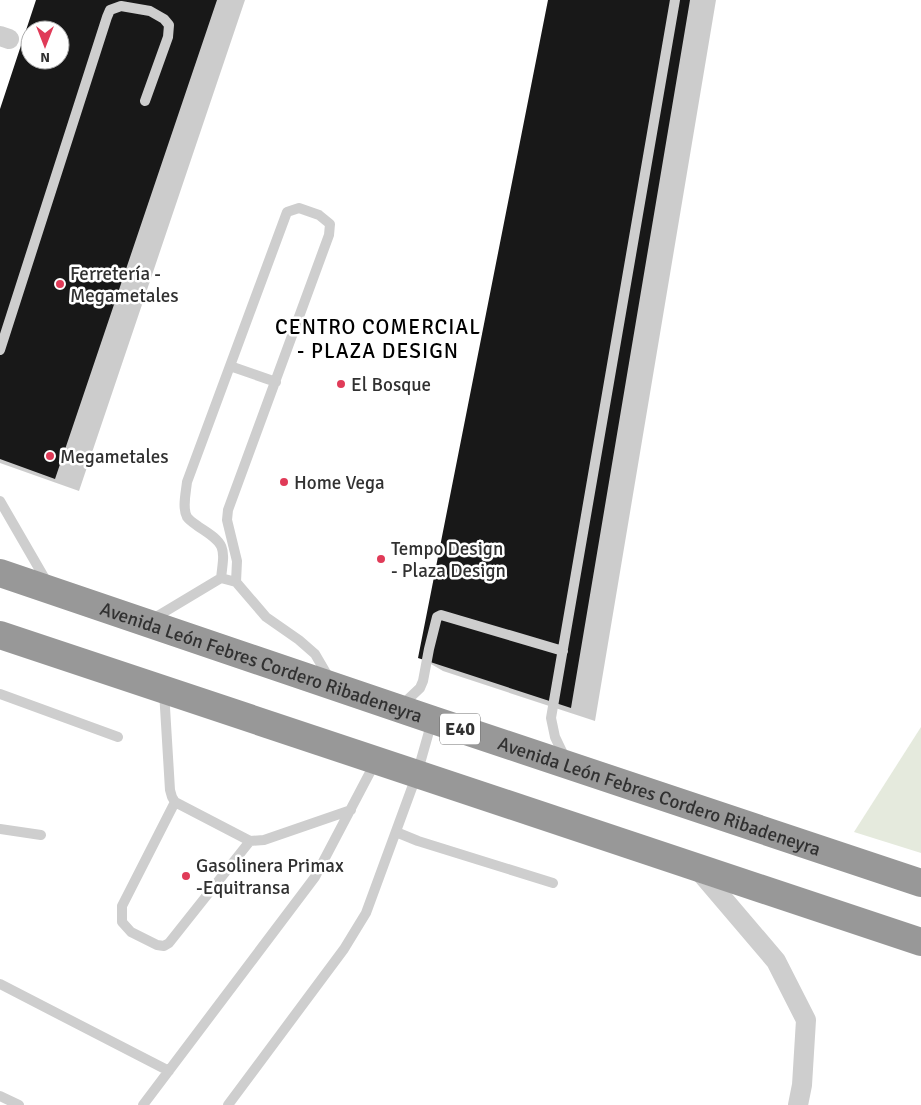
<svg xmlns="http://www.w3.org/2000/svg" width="921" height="1105" font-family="Signika,sans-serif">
<rect width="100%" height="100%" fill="#fff"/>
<path fill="#e5eadd" d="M921 727V853L854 832Z"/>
<path fill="#0003" fill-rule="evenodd" d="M38 0H245L79 491 0 463V113ZM30 30H60V60H30Z
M549 0H716L595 721 443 671 419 657Z"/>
<path fill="#181818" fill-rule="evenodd" d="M36 0H217L55 479 0 459V109ZM30 30H60V60H30Z
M548 0H690L571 708 418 658Z"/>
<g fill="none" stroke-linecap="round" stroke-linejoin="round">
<path stroke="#cecece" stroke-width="10" d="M0 350 107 17 110 10 121 6 150 11 164 19 169 25 168 37 145 101
M230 366 276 382
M0 501 48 584
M221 578C225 547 226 544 199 527 195 524 190 521 187 517 182 508 186 492 187 482L287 212 299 208 319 215 330 224 329 235 228 510 227 520 237 561 236 582
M151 620 221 578 236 582 266 617 299 640 315 654 329 678
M164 691 170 790 172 797 175 802 250 841 264 840 351 810
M0 694 118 737
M401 706 420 688 423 681 429 649 437 617 441 615 563 651
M566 760 555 737 551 718 675 0
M175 802 122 906V922L131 932 157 945 164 946 169 943 250 841
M0 829 41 835
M396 832 418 841 553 883
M0 984 169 1071
M0 1096 19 1105
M143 1105 315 877 376 761
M228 1105 344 949 366 913 417 774 432 721"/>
<path stroke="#cecece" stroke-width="20" d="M0 36 9 39
M696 867 776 961 806 1020 802 1085 798 1105"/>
<g stroke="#989898" stroke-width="28">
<path id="s1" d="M0 573 433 720 921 883"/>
<path d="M0 635 921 942"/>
</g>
</g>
<g fill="#e03b58" stroke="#fff" stroke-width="2">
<circle cx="60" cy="284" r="5"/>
<circle cx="341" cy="384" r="5"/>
<circle cx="50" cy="456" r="5"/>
<circle cx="284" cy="482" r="5"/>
<circle cx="381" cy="559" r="5"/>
<circle cx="186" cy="876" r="5"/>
</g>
<g text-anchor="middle" stroke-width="5" stroke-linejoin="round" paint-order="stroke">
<rect fill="#fff" stroke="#6f6f6f" stroke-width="1" x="440" y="713.5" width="40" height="31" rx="4"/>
<g font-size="18" font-weight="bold" fill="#313131">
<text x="460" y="735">E40</text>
</g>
<g font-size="19" fill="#313131" stroke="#fff" text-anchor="start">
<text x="70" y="280">Ferretería -<tspan x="70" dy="22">Megametales</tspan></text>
<text x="351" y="391">El Bosque</text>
<text x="60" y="463">Megametales</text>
<text x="294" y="489">Home Vega</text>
<text x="391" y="555">Tempo Design<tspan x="391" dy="22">- Plaza Design</tspan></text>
<text x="196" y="872">Gasolinera Primax<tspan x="196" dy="22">-Equitransa</tspan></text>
</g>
<g font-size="19" fill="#313131" stroke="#fff">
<text dy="7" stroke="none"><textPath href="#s1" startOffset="276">Avenida León Febres Cordero Ribadeneyra</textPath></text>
<text dy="7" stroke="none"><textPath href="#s1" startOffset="696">Avenida León Febres Cordero Ribadeneyra</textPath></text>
</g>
<g font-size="21" letter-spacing="1" fill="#000" stroke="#fff">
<text x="378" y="334">CENTRO COMERCIAL<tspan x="378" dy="24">- PLAZA DESIGN</tspan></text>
</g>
</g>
<g transform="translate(45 45) rotate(180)"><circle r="24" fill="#ffffff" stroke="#adadad"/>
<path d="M0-4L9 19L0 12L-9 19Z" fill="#e03b58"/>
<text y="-8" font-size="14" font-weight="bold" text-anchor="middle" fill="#313131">N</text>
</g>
</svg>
